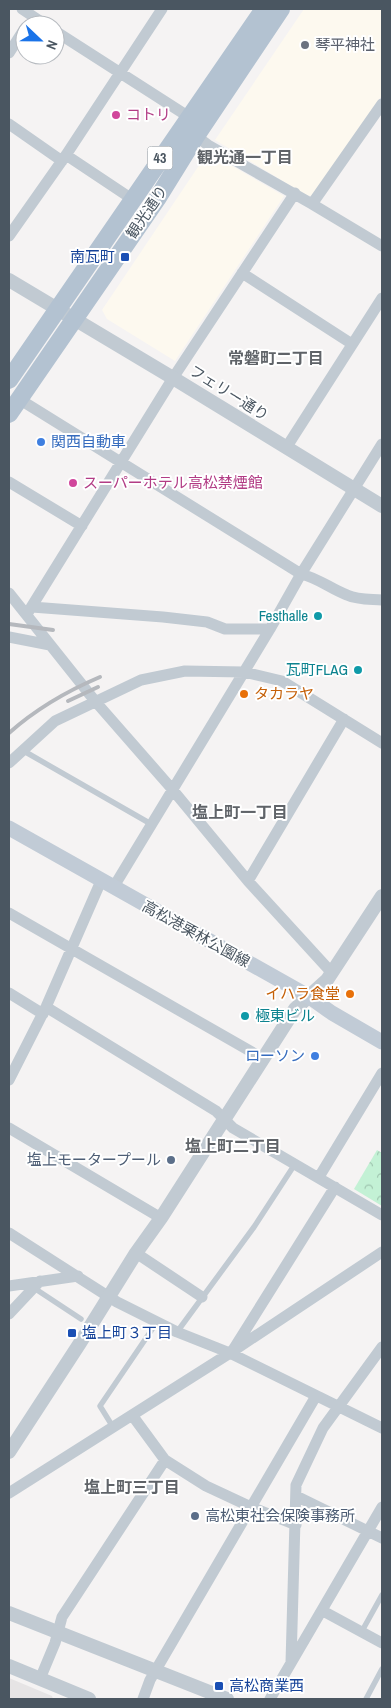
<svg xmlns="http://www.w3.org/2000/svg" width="391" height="1708" font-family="'Archivo Narrow','Noto Sans JP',sans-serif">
<defs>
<pattern id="forest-crowns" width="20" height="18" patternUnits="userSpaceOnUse" patternTransform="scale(1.25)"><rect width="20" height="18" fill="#c3f1d5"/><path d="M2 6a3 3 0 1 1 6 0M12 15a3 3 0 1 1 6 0" fill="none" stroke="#a0c6b0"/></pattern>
</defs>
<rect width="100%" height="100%" fill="#f5f3f3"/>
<path fill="#fdf9ef" d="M304 9H382V95L312 196 306 195 215 140Z
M208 152 284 196 175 361 107 319 102 310Z"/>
<path fill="#e6e4e5" d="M9 1678 52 1696 53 1699H9Z"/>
<path fill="url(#forest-crowns)" d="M377 1150 382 1153V1206L354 1189Z"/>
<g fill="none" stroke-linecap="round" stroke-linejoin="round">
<path stroke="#c1cad2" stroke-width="5.5" d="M22 750 151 824
M34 1288 81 1319
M177 1332 254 1227 295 1164
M113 1427 100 1406 157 1322
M362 1631 382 1595
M366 1699 382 1669"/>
<path stroke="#c1cad2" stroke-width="11" d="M22 9 46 25
M55 31 189 117 196 136 208 145 312 204 382 246
M9 53 25 28
M9 124 62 161
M66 155 132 199
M312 204 382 104
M9 236 66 155 162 9
M242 273 352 344
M19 399 301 574C318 578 331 589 347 595 358 600 370 599 382 600
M286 448 382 298
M9 482 82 526
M9 593 95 701 172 789 248 881 332 973
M32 607 163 617 207 622 225 629H270
M27 614 173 378 295 193
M9 637 50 645
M9 763 55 721 141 680 185 671 244 672 282 681 382 743
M248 881 344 719
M113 888 270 629 301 574 382 444
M9 913 264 1059
M9 993 43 1014
M46 1007 216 1111 233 1128 382 1215
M9 1080 46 1007 101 881
M9 1128 161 1218
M319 1177 382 1073
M9 1233 117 1302 177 1332 230 1353 382 1428
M136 1253 202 1297
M9 1286 78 1276
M9 1314 40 1281
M233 1350 335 1187
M132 1415 165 1460 206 1486 251 1507 296 1525
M9 1493 230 1353 382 1252
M296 1496 382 1538
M323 1611 382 1643
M291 1663 296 1485 323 1428 382 1347
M40 1679 55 1643 62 1617 165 1460
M143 1699 150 1680 316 1396
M270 1699 382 1507"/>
<path stroke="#c1cad2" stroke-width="14" d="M9 280 173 378 382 506
M9 1452 80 1343 136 1253 161 1218 295 1009 327 980 382 896
M9 1613 227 1699
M9 1666 89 1699"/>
<path stroke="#c1cbd6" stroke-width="15" d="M9 828 308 996 332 1013 382 1042"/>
<path stroke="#b3c2d1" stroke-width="18" d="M9 380 264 9
M9 414 157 199 196 136 281 9"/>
<path stroke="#b5b8bd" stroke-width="4" d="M9 624 53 630
M68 701 98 687
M9 733C36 709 67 691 100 677"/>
</g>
<circle fill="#6b7280" stroke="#fff" stroke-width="2" cx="305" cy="45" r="5"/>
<g fill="#d1479c" stroke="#fff" stroke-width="2">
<circle cx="116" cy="115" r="5"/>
<circle cx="73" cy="483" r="5"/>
</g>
<g fill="#1a4fb4" stroke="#fff" stroke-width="2">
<rect x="120" y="252" width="10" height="10" rx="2.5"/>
<rect x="67" y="1328" width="10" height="10" rx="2.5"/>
<rect x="214" y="1681" width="10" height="10" rx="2.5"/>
</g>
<g fill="#3f7fe0" stroke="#fff" stroke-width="2">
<circle cx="41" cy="442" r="5"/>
<circle cx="315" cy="1056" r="5"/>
</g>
<g fill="#0f9aa8" stroke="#fff" stroke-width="2">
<circle cx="318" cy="616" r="5"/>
<circle cx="358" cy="670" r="5"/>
<circle cx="245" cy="1016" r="5"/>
</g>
<g fill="#e8710a" stroke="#fff" stroke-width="2">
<circle cx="244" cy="694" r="5"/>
<circle cx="350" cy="994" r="5"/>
</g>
<g fill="#5c6f8a" stroke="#fff" stroke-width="2">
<circle cx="171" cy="1160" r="5"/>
<circle cx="195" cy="1516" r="5"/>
</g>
<g text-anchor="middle" stroke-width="4" stroke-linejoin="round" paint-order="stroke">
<rect fill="#fff" stroke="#808990" stroke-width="1" x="147.5" y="146.5" width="25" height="23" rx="4"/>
<g font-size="14" font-weight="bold" fill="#4a5661">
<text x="160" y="163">43</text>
</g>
<g font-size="15" fill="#5b616d" stroke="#fff" text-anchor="start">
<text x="315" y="50">琴平神社</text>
</g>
<g font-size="15" fill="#b23c85" stroke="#fff" text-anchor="start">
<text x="126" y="120">コトリ</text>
<text x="83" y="488">スーパーホテル高松禁煙館</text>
</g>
<g font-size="15" fill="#4a5661" stroke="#fff">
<text transform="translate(147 212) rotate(-56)" y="5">観光通り</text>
<text transform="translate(229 393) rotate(32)" y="5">フェリー通り</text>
<text transform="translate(196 934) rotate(29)" y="5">高松港栗林公園線</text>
</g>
<g font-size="15" fill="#164399" stroke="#fff" text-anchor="start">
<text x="115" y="262" text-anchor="end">南瓦町</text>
<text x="82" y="1338">塩上町３丁目</text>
<text x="229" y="1691">高松商業西</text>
</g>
<g font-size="15" fill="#366cbe" stroke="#fff" text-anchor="start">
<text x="51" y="447">関西自動車</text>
<text x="305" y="1061" text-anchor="end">ローソン</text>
</g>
<g font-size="15" fill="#0d838f" stroke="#fff" text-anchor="end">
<text x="308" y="621">Festhalle</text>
<text x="348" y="675">瓦町FLAG</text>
<text x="255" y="1021" text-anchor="start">極東ビル</text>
</g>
<g font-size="15" fill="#c56008" stroke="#fff" text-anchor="start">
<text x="254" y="699">タカラヤ</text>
<text x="340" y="999" text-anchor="end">イハラ食堂</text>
</g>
<g font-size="15" fill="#4e5e75" stroke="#fff" text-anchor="end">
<text x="161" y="1165">塩上モータープール</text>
<text x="205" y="1521" text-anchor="start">高松東社会保険事務所</text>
</g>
<g font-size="16" font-weight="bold" fill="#5f6368" stroke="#fff">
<text x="245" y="163">観光通一丁目</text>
<text x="276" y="364">常磐町二丁目</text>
<text x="240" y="818">塩上町一丁目</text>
<text x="233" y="1152">塩上町二丁目</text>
<text x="132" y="1493">塩上町三丁目</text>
</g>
</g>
<rect width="391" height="1708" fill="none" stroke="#4a5661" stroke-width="20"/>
<g transform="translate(40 40) rotate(112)"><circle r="24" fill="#ffffff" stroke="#b7bbc0"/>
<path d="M0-4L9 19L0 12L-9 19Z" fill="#1a73e8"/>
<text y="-8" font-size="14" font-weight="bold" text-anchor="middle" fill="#4a5661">N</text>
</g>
</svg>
